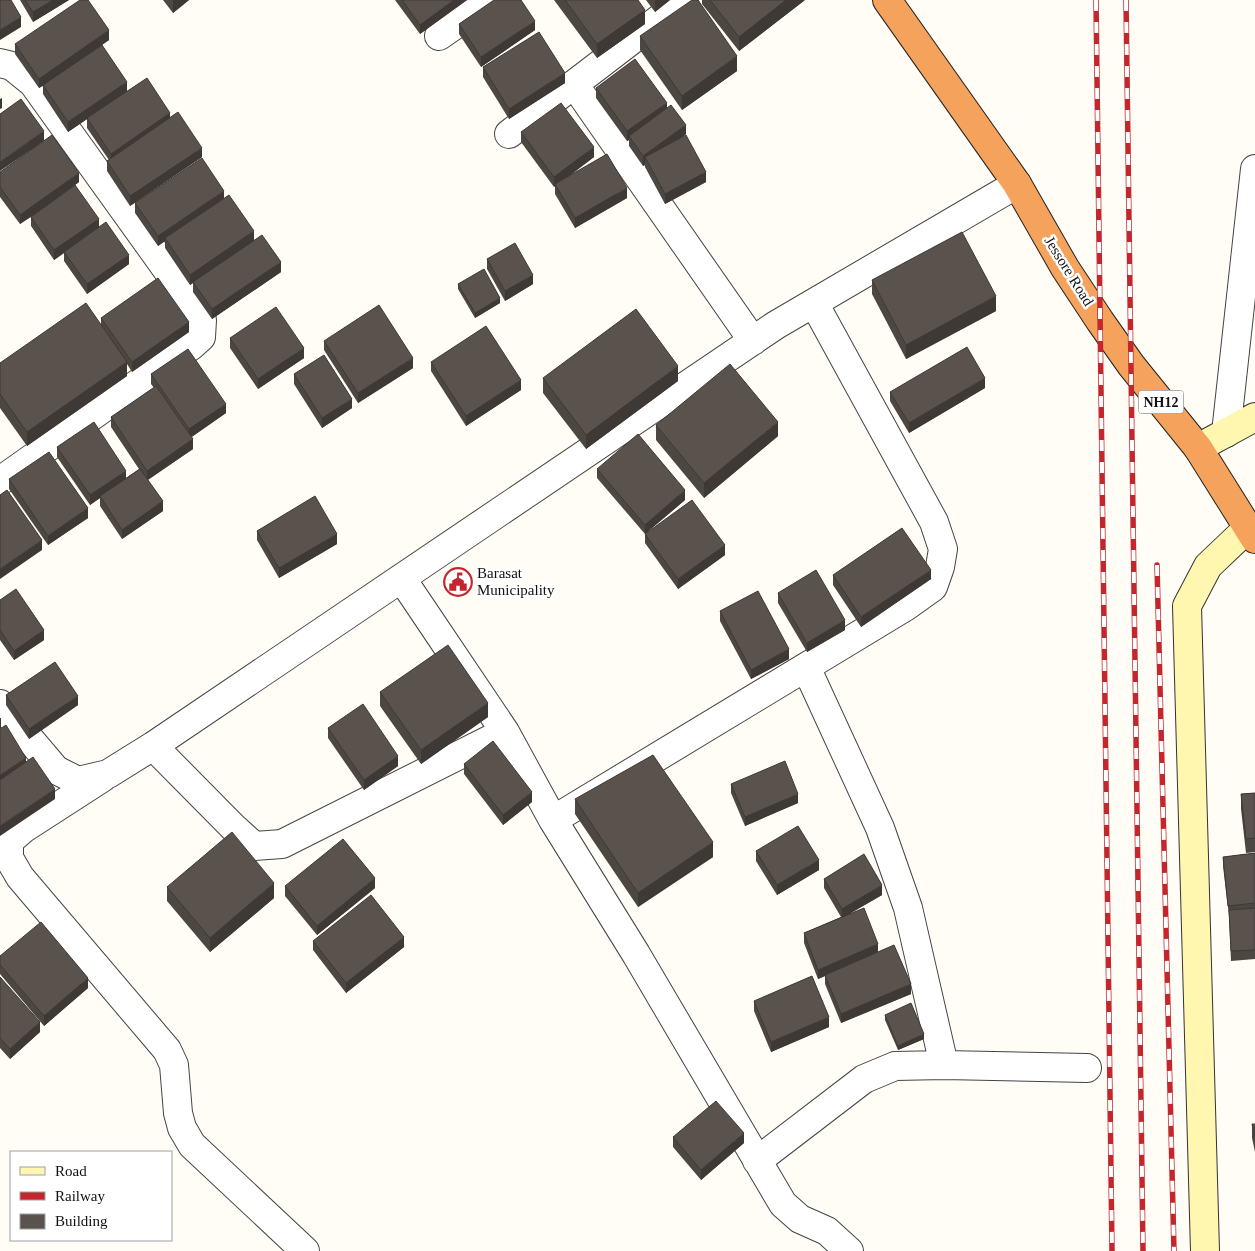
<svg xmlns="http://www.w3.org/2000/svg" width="1255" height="1251" font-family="'Times New Roman',serif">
<rect width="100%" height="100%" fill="#fffdf5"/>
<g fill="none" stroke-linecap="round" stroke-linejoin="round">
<defs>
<path id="street" d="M439 36 491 0
M0 63 12 66 33 83 196 310 202 320 201 337 191 346 0 481
M574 84 753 341
M509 134 684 0
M1226 433 1255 169
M402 579 505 732 553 820 636 954 783 1204 800 1219 827 1231 849 1251
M806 667 880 828 908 908 944 1065
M0 704 56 770 78 781 108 774 153 746 776 325 1017 184
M153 746 234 828 254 846 282 844 505 732
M102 778 23 829 9 841V858L20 877 167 1050 174 1065 178 1113 182 1128 192 1145 305 1251
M553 820 905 607 933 587 940 567 943 549 934 522 814 303
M757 1161 864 1079 895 1066 944 1065 1087 1068"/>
<path id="secondary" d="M1198 448 1255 417
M1205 1251 1187 606 1208 566 1249 527"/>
<path id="highway" d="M887 0 1017 184 1065 268 1100 321 1131 365 1198 448 1255 539"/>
</defs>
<use href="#street" stroke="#444" stroke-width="30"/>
<use href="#secondary" stroke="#333" stroke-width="30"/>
<use href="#highway" stroke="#222" stroke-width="30"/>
<use href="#street" stroke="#fff" stroke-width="28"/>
<use href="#secondary" stroke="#fff6b0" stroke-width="28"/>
<use href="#highway" stroke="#f5a25d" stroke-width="28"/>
<defs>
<path id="rail" d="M1096 0 1112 1251
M1126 0 1143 1251
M1157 565 1174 1251"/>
</defs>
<use href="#rail" stroke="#c4262e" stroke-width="5.5"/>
<use href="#rail" stroke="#fff" stroke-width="4" stroke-dasharray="11" stroke-linecap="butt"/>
</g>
<path fill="#4d4742" d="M20 0H69L33 22Z
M163 0H189L173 13Z
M395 0H467L420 34Z
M554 0H638L645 24 597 58Z
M646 0H670L655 12Z
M702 0H805L739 51 702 4Z
M459 24 535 30 481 67 459 34Z
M640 36 737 71 682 110 640 50Z
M109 40 102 45 127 91 170 117 202 157 130 206 107 171V161L109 160 87 128V119L68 132 43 94V86L39 88 15 54V44Z
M483 67 565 83 509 119 483 77Z
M596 88 667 108 686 134 682 137 706 182 665 204 645 167V165L643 166 629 146V140L627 141 596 98Z
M521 132 594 157 567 178 627 198 575 228 555 194V186L554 187 521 142Z
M0 172 79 182 75 185 99 227 129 264 87 294 64 261V253L54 260 31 226V217L20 224 0 197Z
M224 198 254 241 281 272 212 319 193 292V283L190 285 165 248V241L158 246 135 213V203Z
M487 259 533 284 505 301 487 269Z
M872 280 996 311 906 359 872 294Z
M458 284 500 303 475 318 458 289Z
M101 318 189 332 132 372 127 364V376L27 446 0 408V363L101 325Z
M230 338 304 358 258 389 230 348Z
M324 341 413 368 358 403 324 350Z
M431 362 521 390 466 426 431 371Z
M151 374 226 413 191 437 193 449 148 480 163 511 122 539 100 506V498L90 505 57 457V447L126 478 139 469 111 427V417L154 388 151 384Z
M294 374 352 408 322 428 294 384Z
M543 378 678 381 586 449 543 393Z
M985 388 909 433 890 401V392Z
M656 425 778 436 704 498 656 440Z
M597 469 685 500 645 534 597 478Z
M9 479 88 518 48 545 9 489Z
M257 531 337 544 279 578 257 540Z
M645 534 725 555 678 589 645 543Z
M833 575 931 579 861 627 833 585Z
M778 593 845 630 807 652 778 603Z
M0 600 44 640 14 660 0 640Z
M720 611 789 659 751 679 720 621Z
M380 692 488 717 421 764 380 706Z
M6 695 78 705 29 739 6 705Z
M328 728 398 766 364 790 328 738Z
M464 764 532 802 503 825 464 774Z
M731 784 798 803 745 826 731 793Z
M1255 793V852L1246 853 1241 809V794Z
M575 799 713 857 638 907 575 814Z
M756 851 819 870 777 895 756 861Z
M1255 853V959L1231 961 1229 916 1223 866V857Z
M824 879 882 895 851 913 878 952 911 994 841 1023 825 984V976L818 979 804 943V933L841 917 824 888Z
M285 886 375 888 317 935 285 896Z
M167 887 274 898 210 952 167 901Z
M313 941 404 947 346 993 313 950Z
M0 956 88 988 44 1026 0 974Z
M0 977 40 1032 10 1059 0 1048Z
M754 1001 829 1027 771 1052 754 1011Z
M885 1015 924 1039 898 1050 885 1020Z
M1252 1124H1255V1152L1252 1138Z
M673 1137 744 1143 701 1180 673 1147Z"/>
<path fill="#3f3936" d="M53 0H69L33 22V12Z
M173 0H189L173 13Z
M454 0H467L420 34V25Z
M655 0H670L655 12Z
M786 0H805L739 51V37Z
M645 10V24L597 58V44Z
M21 17V27L0 40V30Z
M535 21V30L481 67V57Z
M109 30V40L39 88V79Z
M737 56V71L682 110V96Z
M565 73V83L509 119V109Z
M127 82V92L68 132V122Z
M2 98V108L0 109V99Z
M667 103V112L629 136V140L627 141V131Z
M170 113V122L111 163V154Z
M686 125V134L648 163 645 157V165L643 166V156Z
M44 131V141L0 171V162Z
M594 147V157L556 185 555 184V186L554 187V177Z
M202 148V157L130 206V196Z
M706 172V182L665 204V194Z
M79 173V182L20 224V215Z
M627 188V198L575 228V218Z
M224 191V200L165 238V241L158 246V236Z
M99 219V228L54 260V250Z
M254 231V241L190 285V275Z
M129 255V264L87 294V284Z
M281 262V272L212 319V309Z
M533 275V284L505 301V291Z
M996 296V311L906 359V345Z
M500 298V303L475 318V313Z
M189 322V332L132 372V362Z
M304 348V358L258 389V379Z
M413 358V368L358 403V393Z
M127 362V376L27 446V432Z
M678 366V381L586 449V435Z
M985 378V388L909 433V423Z
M521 380V390L466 426V416Z
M352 399V408L322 428V418Z
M226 404V413L189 439V429Z
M778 422V436L704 498V483Z
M193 439V449L147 480V471Z
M126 471V480L100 496V498L90 505V495Z
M685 490V500L645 534V525Z
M163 501V511L122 539V530Z
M88 508V518L48 545V536Z
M337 534V544L279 578V568Z
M42 540V550L0 579V569Z
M725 545V555L678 589V579Z
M931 570V579L861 627V617Z
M845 620V630L807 652V643Z
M44 630V640L14 660V651Z
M789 649V659L751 679V670Z
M78 696V705L29 739V729Z
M488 703V717L421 764V750Z
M0 718H1V728H0Z
M398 756V766L364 790V780Z
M26 758V768L0 785V775Z
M55 789V799L0 836V826Z
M532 792V802L503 825V815Z
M798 794V803L745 826V817Z
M713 842V857L638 907V893Z
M819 860V870L777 895V885Z
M375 878V888L317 935V926Z
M274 883V898L210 952V938Z
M882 885V895L842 918V909Z
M404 937V947L346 993V983Z
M878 944V954L825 975V976L818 979V970Z
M88 978V988L44 1026V1016Z
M911 984V994L841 1023V1014Z
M829 1017V1027L771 1052V1042Z
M40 1022V1032L10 1059V1049Z
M924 1034V1039L898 1050V1046Z
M744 1133V1143L701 1180V1170Z"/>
<path fill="#5a524d" stroke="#3f3936" d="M0 0H11L21 17 0 30Z
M25 0H53L33 12Z
M80 0H88L109 30 39 79 15 44Z
M402 0H454L420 25Z
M494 0H521L535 21 481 57 459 24Z
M565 0H638L645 10 597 44Z
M692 0H698L737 56 682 96 640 36Z
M710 0H786L739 37Z
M539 32 565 73 509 109 483 67Z
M102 45 127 82 68 122 43 85Z
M635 59 667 103 627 131 596 88Z
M147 78 170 113 111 154 87 118Z
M21 99 44 131 0 162V114Z
M561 103 594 147 554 177 521 132Z
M671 105 686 125 643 156 629 136Z
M178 112 202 148 130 196 107 161Z
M52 135 79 173 20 215 0 187V172Z
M686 135 706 172 665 194 645 157Z
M607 154 627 188 575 218 555 184Z
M202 158 224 191 158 236 135 203Z
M75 185 99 219 54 250 31 217Z
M229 195 254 231 190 275 165 238Z
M106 222 129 255 87 284 64 252Z
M962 232 996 296 906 345 872 280Z
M262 235 281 262 212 309 193 282Z
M515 243 533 275 505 291 487 259Z
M484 269 500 298 475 313 458 284Z
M158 278 189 322 132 362 101 318Z
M86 303 127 362 27 432 0 394V363Z
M379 305 413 358 358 393 324 341Z
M276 307 304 348 258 379 230 338Z
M636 309 678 366 586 435 543 378Z
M486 326 521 380 466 416 431 362Z
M967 347 985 378 909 423 890 392Z
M188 349 226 404 189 429 151 374Z
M324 355 352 399 322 418 294 374Z
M730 364 778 422 704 483 656 425Z
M156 386 193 439 147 471 111 417Z
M94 422 126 471 90 495 57 447Z
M638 434 685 490 645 525 597 469Z
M49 452 88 508 48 536 9 479Z
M140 469 163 501 122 530 100 496Z
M7 490 42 540 0 569V495Z
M315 496 337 534 279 568 257 531Z
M692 500 725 545 678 579 645 534Z
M902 528 931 570 861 617 833 575Z
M816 570 845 620 807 643 778 593Z
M16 589 44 630 14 651 0 630V600Z
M758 591 789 649 751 670 720 611Z
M448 645 488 703 421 750 380 692Z
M55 662 78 696 29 729 6 695Z
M363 704 398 756 364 780 328 728Z
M6 725 26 758 0 775V729Z
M493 741 532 792 503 815 464 764Z
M653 755 713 842 638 893 575 799Z
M33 757 55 789 0 826V780Z
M785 761 798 794 745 817 731 784Z
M1255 793V838L1246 839 1241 794Z
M798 826 819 860 777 885 756 851Z
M232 832 274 883 210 938 167 887Z
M343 839 375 878 317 926 285 886Z
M1255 853V903L1228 906 1223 857Z
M864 854 882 885 842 909 824 879Z
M371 895 404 937 346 983 313 941Z
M864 908 878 944 818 970 804 933Z
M1255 908V950L1231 951 1229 910Z
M41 922 88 978 44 1016 0 965V956Z
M894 945 911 984 841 1014 825 975Z
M812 976 829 1017 771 1042 754 1001Z
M0 977 40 1022 10 1049 0 1038Z
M911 1003 924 1034 898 1046 885 1015Z
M716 1101 744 1133 701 1170 673 1137Z
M1252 1124H1255V1137Z"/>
<defs>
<symbol id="civic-ring" viewBox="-11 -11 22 22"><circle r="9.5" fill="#fff" stroke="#c4262e" stroke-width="1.5"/><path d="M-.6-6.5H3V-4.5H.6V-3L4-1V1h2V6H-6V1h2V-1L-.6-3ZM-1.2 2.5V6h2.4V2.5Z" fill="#c4262e"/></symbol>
</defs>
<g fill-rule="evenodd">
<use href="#civic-ring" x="442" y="566" width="32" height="32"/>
</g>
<g text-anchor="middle" stroke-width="5" stroke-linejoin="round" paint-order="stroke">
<rect fill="#fff" stroke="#585858" stroke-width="1" x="1138.5" y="390.5" width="45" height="23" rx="4"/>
<g font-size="14" font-weight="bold" fill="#111">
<text x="1161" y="407">NH12</text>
</g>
<g font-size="15" fill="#111" stroke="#fff">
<text transform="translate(1069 271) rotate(58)" y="5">Jessore Road</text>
</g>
<g font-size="15" fill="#111" stroke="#fff" text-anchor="start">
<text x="477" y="578">Barasat<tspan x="477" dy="17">Municipality</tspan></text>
</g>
</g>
<rect x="10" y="1151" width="162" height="90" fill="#ffffff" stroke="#a0a0a0"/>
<rect x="20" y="1167" width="25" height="8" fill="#fff6b0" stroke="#a0a0a0"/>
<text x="55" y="1176" font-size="15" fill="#111111">Road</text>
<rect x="20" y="1192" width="25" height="8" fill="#c4262e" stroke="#a0a0a0"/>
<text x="55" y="1201" font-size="15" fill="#111111">Railway</text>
<rect x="20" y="1214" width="25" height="15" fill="#5a524d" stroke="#a0a0a0"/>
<text x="55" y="1226" font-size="15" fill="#111111">Building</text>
</svg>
